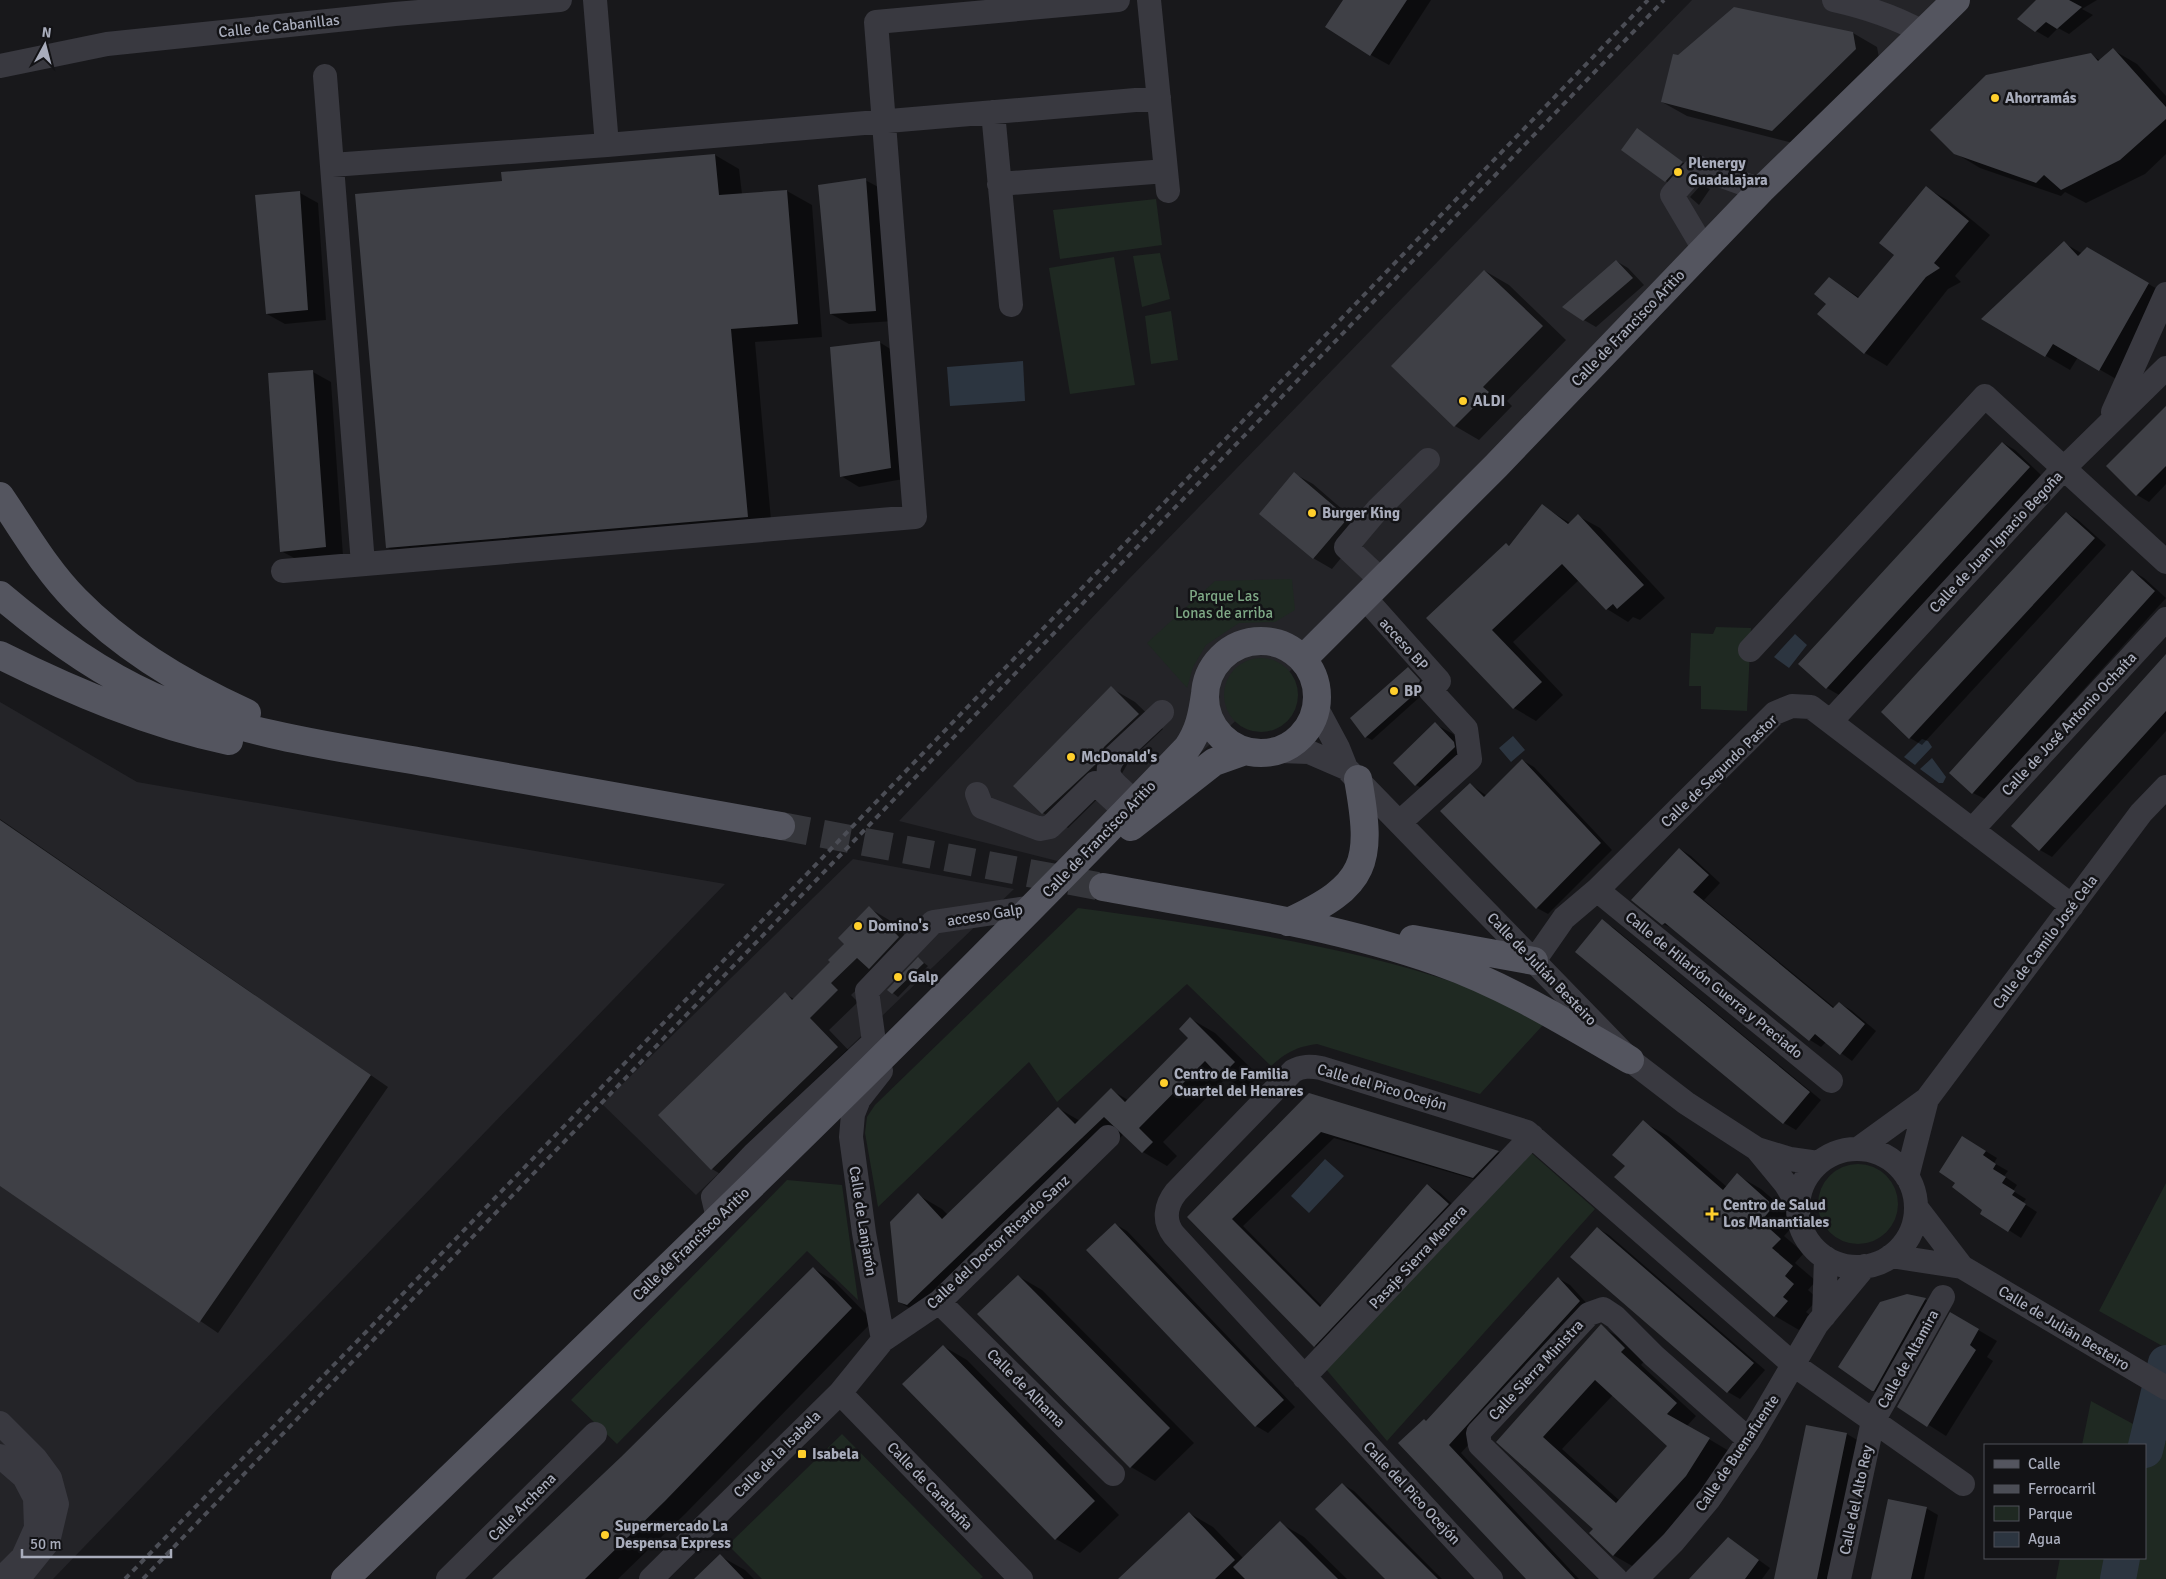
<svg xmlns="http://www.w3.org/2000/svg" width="2166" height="1579" font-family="Signika,sans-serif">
<rect width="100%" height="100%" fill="#18181b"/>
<path fill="#242428" d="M1692 0H1954L1303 659 1077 866 899 821 1128 580Z
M0 702 137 782 725 884 53 1579H0Z
M853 859 1014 889 696 1195 602 1104Z"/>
<path fill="#1f2922" d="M1156 199 1162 245 1060 259 1053 210Z
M1160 253 1170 299 1142 307 1133 256Z
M1114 257 1135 385 1070 394 1049 268Z
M1171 311 1178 360 1151 364 1145 316Z
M1292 579 1295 610 1275 622 1239 623 1206 645 1193 667 1187 688 1147 643 1215 581Z
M1716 627 1751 628 1747 711 1701 709V686H1689L1691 633 1713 634Z
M1224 695a37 37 0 1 1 74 0a37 37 0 1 1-74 0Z
M1078 908C1209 926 1340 943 1465 986 1492 996 1518 1012 1543 1025L1480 1094 1317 1044C1296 1047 1287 1052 1271 1066L1187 984 1057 1102 1029 1062 878 1207 865 1133 867 1117 875 1105Z
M1529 1151 1595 1209 1387 1441 1325 1368Z
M1818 1204a40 40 0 1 1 80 0a40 40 0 1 1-80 0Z
M787 1180 842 1185 858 1300 807 1251 617 1444 571 1400Z
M2166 1183V1348L2099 1311Z
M2091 1401 2166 1442V1579H2056L2060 1558H2145V1445H2082Z
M842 1434 983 1577 980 1579H762L728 1545Z"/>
<path fill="#2c3540" d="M1023 361 1025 401 950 406 947 367Z
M1795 634 1807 645 1789 668 1774 657Z
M1513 736 1525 750 1511 762 1499 748Z
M1922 739 1928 741 1932 747 1915 765 1904 757Z
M1932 758 1946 777 1943 783H1939L1920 769Z
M1325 1159 1344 1176 1309 1213 1291 1196Z"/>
<path fill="#0007" fill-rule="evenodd" d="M1344 0H1431L1389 65 1371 55Z
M2038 0H2097L2082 9 2093 15 2069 34 2058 28 2048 38 2036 31Z
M1853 33 1877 47 1880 63 1797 144 1687 116 1662 102 1678 56Z
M2113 50 2137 64 2166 96V154L2145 174 2086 203 2065 192 2061 196 1980 168 1955 153 2091 55 2101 61Z
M1643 133 1688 166 1671 185 1666 181Z
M715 155 739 169 742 194 787 191 812 205 822 337 755 342 772 531 412 562 388 548 503 182Z
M865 180 884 190 894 321 849 324 831 314Z
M1701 185 1710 189 1699 205 1690 197Z
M1926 188 1949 201 1990 235 1955 276 1961 282 1948 289 1887 366 1865 353 1828 303 1829 278 1860 298 1896 255Z
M300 193 318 203 326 320 285 324 267 314Z
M2064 243 2083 254 2087 249 2166 294 2123 383 2078 357 2070 370 1983 319Z
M1616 261 1628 268 1644 285 1596 327 1584 320Z
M1485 271 1509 285 1566 340 1507 401 1512 406 1479 440 1455 426Z
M879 342 897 353 909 478 859 487 841 476Z
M313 372 331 382 343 556 300 561 281 551Z
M2166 408V484L2149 502 2137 495Z
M2003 443 2015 450 2041 475 1839 695 1827 688Z
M1295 474 1313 484 1365 529 1332 569 1313 558Z
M1542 506 1570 523 1578 516 1600 528 1665 598 1640 620 1633 617 1628 622 1607 609 1579 580 1513 642 1563 695 1536 721 1514 708 1428 618 1506 544 1510 546Z
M2067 513 2078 520 2106 545 1922 745 1910 738 1882 712Z
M2132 571 2144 578 2166 598 1985 799 1973 793Z
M2166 656V731L2052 857 2040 850 2013 826Z
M1408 669 1425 684 1422 695 1372 740 1366 737 1351 718Z
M1111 688 1135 702 1163 729 1129 761 1120 777 1068 828 1043 813 1015 785Z
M1435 724 1453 734 1472 753 1434 796 1416 785 1395 763Z
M1522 760 1534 767 1612 850 1548 914 1537 908 1470 784 1487 796Z
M0 819 388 1087 218 1333 0 1185Z
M1680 849 1691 856 1720 883 1704 900 1835 1008 1839 1003 1851 1010 1876 1031 1852 1061 1826 1042 1821 1047 1810 1040 1676 930 1663 924Z
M869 908 889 920 919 949 875 972 851 995 858 1002 829 1030 857 1059 732 1181 712 1169 785 994 794 999 831 963Z
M1602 921 1614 928 1821 1100 1796 1130 1784 1123 1577 952Z
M919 959 928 966 898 997 893 993 889 990Z
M1191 1019 1215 1033 1259 1076 1245 1090 1226 1078 1163 1142 1177 1156 1167 1166 1143 1152 1124 1134 932 1318 923 1316 899 1302 918 1195 942 1209 948 1215 1058 1108 1080 1121 1111 1090 1128 1100 1189 1038Z
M1309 1094 1498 1152 1509 1159 1486 1183 1334 1138 1243 1226 1322 1306 1427 1185 1439 1192 1460 1211 1326 1352 1315 1346 1189 1217Z
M1643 1122 1668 1136 1727 1187 1737 1175 1761 1189 1798 1221 1784 1236 1804 1253 1795 1263 1816 1281 1808 1290 1818 1299 1806 1312 1811 1316 1799 1330 1775 1316 1626 1165Z
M1974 1144 1997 1158 1994 1163 2008 1171 2004 1176 2017 1185 2013 1191 2026 1199 2023 1203 2037 1212 2021 1238 1982 1213 1984 1210Z
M1115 1224 1127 1231 1295 1407 1268 1433 1256 1426Z
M1597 1228 1609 1235 1765 1370 1740 1399 1728 1392Z
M813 1268 834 1281 873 1321 686 1513 618 1579H496L622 1458Z
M1018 1276 1042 1290 1194 1443 1155 1481 1131 1467Z
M1558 1278 1570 1285 1591 1308 1461 1453 1579 1579H1527L1427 1422Z
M1908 1295 1926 1300 1944 1310 1891 1401 1872 1390Z
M1951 1314 1997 1341 1987 1357 1993 1361 1946 1436 1899 1406Z
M1605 1329 1626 1341 1645 1360 1641 1365 1696 1416 1687 1426 1729 1451 1707 1488 1634 1567 1613 1555 1594 1529 1498 1441ZM1613 1395 1669 1446 1620 1501 1562 1449Z
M943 1346 967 1360 1119 1515 1080 1553 1056 1539Z
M1807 1426 1847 1434 1859 1441 1830 1579H1775Z
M1342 1484 1354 1491 1442 1579H1387Z
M1926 1508 1938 1515 1924 1579H1872Z
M1189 1513 1213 1527 1244 1559 1280 1523 1304 1537 1347 1579H1120Z
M1728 1538 1770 1568 1762 1579H1690Z
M720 1556 745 1570 754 1579H696Z"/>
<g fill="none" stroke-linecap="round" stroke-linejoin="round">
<path stroke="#2c3540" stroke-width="36" d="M2145 1450 2166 1363
M2118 1579 2122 1558"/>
</g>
<path fill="#3f4046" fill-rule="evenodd" d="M1343 0H1407L1370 56 1325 27Z
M2036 0H2069L2082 7 2057 29 2046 22 2035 32 2017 19Z
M1734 7 1853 32 1856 49 1772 131 1661 102 1673 54 1678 55Z
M2113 48 2166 107V119L2120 160 2061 190 2044 175 2036 183 1954 154 1930 130 1986 75 2091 53 2098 61Z
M1637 128 1683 162 1665 182 1621 150Z
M715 154 719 195 787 190 798 324 731 329 748 517 386 548 355 194 502 181 501 172Z
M866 178 876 311 830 314 818 185Z
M1926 186 1969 221 1934 263 1940 268 1926 277 1864 354 1817 314 1826 304 1814 294 1829 277 1858 298 1894 255 1879 243Z
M300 191 308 310 266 314 255 195Z
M2064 241 2078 256 2087 247 2149 283 2099 371 2053 344 2045 357 1981 319Z
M1616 260 1633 278 1583 321 1562 307Z
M1484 270 1543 326 1483 387 1489 392 1454 427 1391 366Z
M880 341 891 468 840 477 830 347Z
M313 370 326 547 280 552 268 373Z
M2166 406V466L2136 496 2106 466Z
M2002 442 2030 467 1826 689 1798 664Z
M1294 472 1348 518 1313 559 1259 514Z
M1542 504 1568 524 1578 514 1644 585 1617 609 1613 604 1606 610 1562 564 1492 630 1542 682 1513 709 1426 618 1506 543 1509 546Z
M2066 512 2095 538 1909 739 1881 712Z
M2132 570 2155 591 1972 794 1949 773Z
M2166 654V711L2039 851 2011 826Z
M1408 667 1420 680 1417 692 1365 738 1350 718Z
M1111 686 1139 714 1104 747 1096 764 1042 814 1013 786Z
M1435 722 1454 742 1455 747 1415 786 1393 763Z
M1522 759 1601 843 1536 909 1440 811 1470 783 1484 797Z
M0 820 371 1075 199 1323 0 1186Z
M1679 848 1709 875 1693 892 1833 1008 1839 1002 1865 1024 1840 1055 1815 1034 1809 1041 1665 923 1662 925 1631 900Z
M869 906 899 937 869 969 857 958 831 983 838 990 810 1018 838 1047 711 1170 658 1115 785 992 792 1000 830 962 828 960 844 944 838 938Z
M1602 919 1810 1092 1783 1124 1575 952Z
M918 957 924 963 892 994 887 990Z
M1190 1017 1235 1062 1220 1077 1205 1061 1139 1128 1153 1142 1142 1153 1104 1117 907 1305 898 1302 890 1222 918 1193 942 1219 1058 1107 1075 1124 1111 1088 1125 1102 1188 1038 1179 1029Z
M1309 1093 1499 1151 1473 1178 1321 1132 1232 1219 1320 1307 1427 1184 1449 1204 1314 1347 1187 1217Z
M1643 1120 1723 1190 1737 1173 1774 1206 1761 1221 1781 1239 1772 1248 1793 1266 1785 1276 1794 1284 1783 1297 1788 1301 1774 1317 1614 1177 1625 1166 1612 1155Z
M1962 1136 1986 1151 1983 1155 1996 1164 1993 1169 2006 1177 2002 1183 2015 1191 2012 1195 2026 1204 2008 1232 1980 1214 1982 1210 1952 1187 1955 1183 1939 1172Z
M1115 1223 1284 1400 1255 1427 1086 1250Z
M1597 1227 1754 1363 1727 1393 1570 1257Z
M813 1267 852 1308 665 1501 585 1579H492L621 1457Z
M1018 1275 1170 1428 1130 1468 977 1314Z
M1558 1277 1580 1301 1449 1445 1575 1579H1526L1398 1443 1424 1419 1426 1421Z
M1907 1294 1926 1298 1874 1391H1872L1838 1367 1880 1302Z
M1950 1312 1979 1329 1970 1345 1976 1350 1927 1427 1897 1407Z
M1601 1324 1625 1348 1621 1352 1677 1403 1667 1414 1710 1438 1686 1476 1613 1556 1589 1533 1593 1529 1496 1442ZM1595 1380 1667 1446 1616 1503 1543 1437Z
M943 1345 1095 1501 1055 1540 902 1384Z
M1806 1425 1847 1433 1817 1579H1774Z
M1342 1483 1438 1579H1385L1315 1509Z
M1888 1499 1927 1507 1911 1579H1871Z
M1189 1512 1235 1560 1215 1579H1118Z
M1280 1521 1338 1579H1245L1233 1567Z
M1728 1537 1759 1560 1745 1579H1689Z
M720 1554 744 1579H694Z"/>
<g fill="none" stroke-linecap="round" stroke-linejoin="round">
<path stroke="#35363b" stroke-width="28" stroke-dasharray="28 14" stroke-linecap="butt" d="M781 826 1103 887"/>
<path stroke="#393940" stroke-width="24" d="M595 0 607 145
M1149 0 1168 191
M1834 0C1865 7 1894 16 1922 32
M0 66 107 44 395 14 560 0
M325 76 363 564
M993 112 1011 305
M332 165 607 145 1159 98
M999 184 1166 171
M1704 249 1672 195 1697 167 1761 190
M2113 412 2166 294
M283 571 915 517 876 22 1118 0
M1381 580 1346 547 1378 509 1428 460
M1364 597 1439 681 1430 690 1466 729 1470 759 1400 822
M1750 650 1985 396 2166 562
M1316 707 1338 748 1346 768
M1831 721 2064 468 2166 368
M1280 751 1309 752 1346 768 1630 1060 1686 1103 1757 1149 1790 1159 1818 1163
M977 794 982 807 1040 829 1050 827 1095 783 1125 811
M1127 795C1114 782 1101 776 1114 757L1162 712
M1972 830 2166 619
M1597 890 1831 1081
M1534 961 1564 918 1597 890 1775 713 1792 706 1811 707 2072 906
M880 1058 874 1042 867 991 933 922 1034 907
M1757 1149 1785 1183 1798 1204
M1858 1149 1927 1099 2141 813 2166 787
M1798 1208a59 59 0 1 1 118 0a59 59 0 1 1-118 0Z
M1907 1177 1927 1099
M1916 1207 1962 1267
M718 1218 713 1197 754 1154 874 1042
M1891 1256 1962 1267 2166 1388
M939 1302 1113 1474
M1824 1316 1826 1258
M883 1340 939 1302 1108 1137
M1304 1377 1532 1136
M840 1393 1021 1579
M0 1423 36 1459 50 1478 57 1504 48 1542 18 1579
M0 1456 24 1477 35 1498 36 1528 23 1557 1 1579
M448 1579 595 1434
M651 1579 840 1393 883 1340 864 1233 851 1137 853 1114 859 1099 881 1071
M1491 1579 1174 1235C1163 1221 1165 1206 1176 1192L1293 1071C1302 1066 1310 1066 1321 1068L1527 1132 1794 1365 1963 1484
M1616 1579 1480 1445 1478 1433 1589 1314 1603 1309 1615 1317 1654 1356 1749 1440
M1636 1579 1673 1542 1709 1499 1749 1440 1817 1324 1865 1266
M1839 1579 1873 1421 1943 1297"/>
<path stroke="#54555f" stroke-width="28" d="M0 496C24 531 46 570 76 600 124 649 185 685 247 713
M0 595C46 634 96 671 152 696 239 734 336 747 429 763 547 784 664 805 781 826
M1205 697a56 56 0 1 1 112 0a56 56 0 1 1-112 0Z
M0 655C72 691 149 724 229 741
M1303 659 1496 466 1761 190 1956 0
M1131 827 1214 762 1245 751
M1103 887C1215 908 1331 924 1439 962 1507 986 1568 1024 1630 1060
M1288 922C1368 885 1373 863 1358 779
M1413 939 1534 961
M345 1579C629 1305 914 1033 1187 748 1199 731 1202 715 1205 694"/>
<path stroke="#4b4d55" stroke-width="4" stroke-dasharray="6 5" stroke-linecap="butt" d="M125 1579 367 1331 1648 0
M143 1579 1664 0"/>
</g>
<g fill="#ffcf2c" stroke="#131316" stroke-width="2">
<circle cx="1995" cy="98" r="5"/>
<circle cx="1678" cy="172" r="5"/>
<circle cx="1463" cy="401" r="5"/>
<circle cx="1312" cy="513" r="5"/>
<circle cx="1394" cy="691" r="5"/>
<circle cx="1071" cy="757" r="5"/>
<circle cx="858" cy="926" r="5"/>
<circle cx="898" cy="977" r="5"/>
<circle cx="1164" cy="1083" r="5"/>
<path d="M1709.5 1206.5h5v5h5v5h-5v5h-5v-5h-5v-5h5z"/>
<rect x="797" y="1449" width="10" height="10" rx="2.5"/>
<circle cx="605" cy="1535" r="5"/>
</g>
<g text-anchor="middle" stroke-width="5" stroke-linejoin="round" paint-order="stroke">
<g font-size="15" fill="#a9adbc" stroke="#131316">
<text transform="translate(279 26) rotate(-6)" y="5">Calle de Cabanillas</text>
<text transform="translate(1628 328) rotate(-46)" y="5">Calle de Francisco Aritio</text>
<text transform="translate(1996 542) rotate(-47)" y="5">Calle de Juan Ignacio Begoña</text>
<text transform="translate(1404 644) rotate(48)" y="5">acceso BP</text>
<text transform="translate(2069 724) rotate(-47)" y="5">Calle de José Antonio Ochaíta</text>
<text transform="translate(1719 771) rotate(-44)" y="5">Calle de Segundo Pastor</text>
<text transform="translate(1099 839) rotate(-46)" y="5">Calle de Francisco Aritio</text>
<text transform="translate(985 915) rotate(-9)" y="5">acceso Galp</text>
<text transform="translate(2045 942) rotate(-53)" y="5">Calle de Camilo José Cela</text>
<text transform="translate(1542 969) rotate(46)" y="5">Calle de Julián Besteiro</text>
<text transform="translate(1714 985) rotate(39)" y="5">Calle de Hilarión Guerra y Preciado</text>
<text transform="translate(1382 1087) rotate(16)" y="5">Calle del Pico Ocejón</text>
<text transform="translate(863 1221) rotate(81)" y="5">Calle de Lanjarón</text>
<text transform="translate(998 1242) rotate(-43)" y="5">Calle del Doctor Ricardo Sanz</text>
<text transform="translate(691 1244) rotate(-44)" y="5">Calle de Francisco Aritio</text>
<text transform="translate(1418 1257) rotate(-47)" y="5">Pasaje Sierra Menera</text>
<text transform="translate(2064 1328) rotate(31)" y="5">Calle de Julián Besteiro</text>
<text transform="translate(1908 1359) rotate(-61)" y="5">Calle de Altamira</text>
<text transform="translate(1536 1370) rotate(-47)" y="5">Calle Sierra Ministra</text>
<text transform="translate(1026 1388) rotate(45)" y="5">Calle de Alhama</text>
<text transform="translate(1737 1453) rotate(-56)" y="5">Calle de Buenafuente</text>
<text transform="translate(777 1454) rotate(-45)" y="5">Calle de la Isabela</text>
<text transform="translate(930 1486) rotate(46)" y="5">Calle de Carabaña</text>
<text transform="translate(1412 1493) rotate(47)" y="5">Calle del Pico Ocejón</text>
<text transform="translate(1856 1500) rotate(-78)" y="5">Calle del Alto Rey</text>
<text transform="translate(522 1507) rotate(-45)" y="5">Calle Archena</text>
</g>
<g font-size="15" font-weight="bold" fill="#a9adbc" stroke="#131316" text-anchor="start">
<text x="2005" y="103">Ahorramás</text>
<text x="1688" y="168">Plenergy<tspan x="1688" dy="17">Guadalajara</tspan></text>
<text x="1473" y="406">ALDI</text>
<text x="1322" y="518">Burger King</text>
<text x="1404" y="696">BP</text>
<text x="1081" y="762">McDonald's</text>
<text x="868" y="931">Domino's</text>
<text x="908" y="982">Galp</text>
<text x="1174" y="1079">Centro de Familia<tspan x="1174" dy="17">Cuartel del Henares</tspan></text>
<text x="1723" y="1210">Centro de Salud<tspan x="1723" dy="17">Los Manantiales</tspan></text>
<text x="812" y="1459">Isabela</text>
<text x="615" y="1531">Supermercado La<tspan x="615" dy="17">Despensa Express</tspan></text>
</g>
<g font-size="15" fill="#7ea885" stroke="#131316">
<text x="1224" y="601">Parque Las<tspan x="1224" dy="17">Lonas de arriba</tspan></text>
</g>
</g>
<rect x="1984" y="1444" width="162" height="115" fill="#131316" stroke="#4f5158"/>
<rect x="1994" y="1460" width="25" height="8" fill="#54555f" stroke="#4f5158"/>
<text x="2028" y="1469" font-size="15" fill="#a9adbc">Calle</text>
<rect x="1994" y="1485" width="25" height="8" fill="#4b4d55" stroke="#4f5158"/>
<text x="2028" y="1494" font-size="15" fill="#a9adbc">Ferrocarril</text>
<rect x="1994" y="1506" width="25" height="15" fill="#1f2922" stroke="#4f5158"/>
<text x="2028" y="1519" font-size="15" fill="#a9adbc">Parque</text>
<rect x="1994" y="1532" width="25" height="15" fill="#2c3540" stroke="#4f5158"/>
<text x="2028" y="1544" font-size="15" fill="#a9adbc">Agua</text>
<g transform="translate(45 45) rotate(7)" stroke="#131316" stroke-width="4" paint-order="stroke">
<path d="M0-4L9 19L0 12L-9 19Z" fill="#a9adbc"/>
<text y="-8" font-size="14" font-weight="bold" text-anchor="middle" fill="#a9adbc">N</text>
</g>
<path d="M22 1549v8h149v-8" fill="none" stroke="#a9adbc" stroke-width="2.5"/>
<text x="30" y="1549" font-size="15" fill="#a9adbc" stroke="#131316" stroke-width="4" paint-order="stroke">50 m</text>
</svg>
